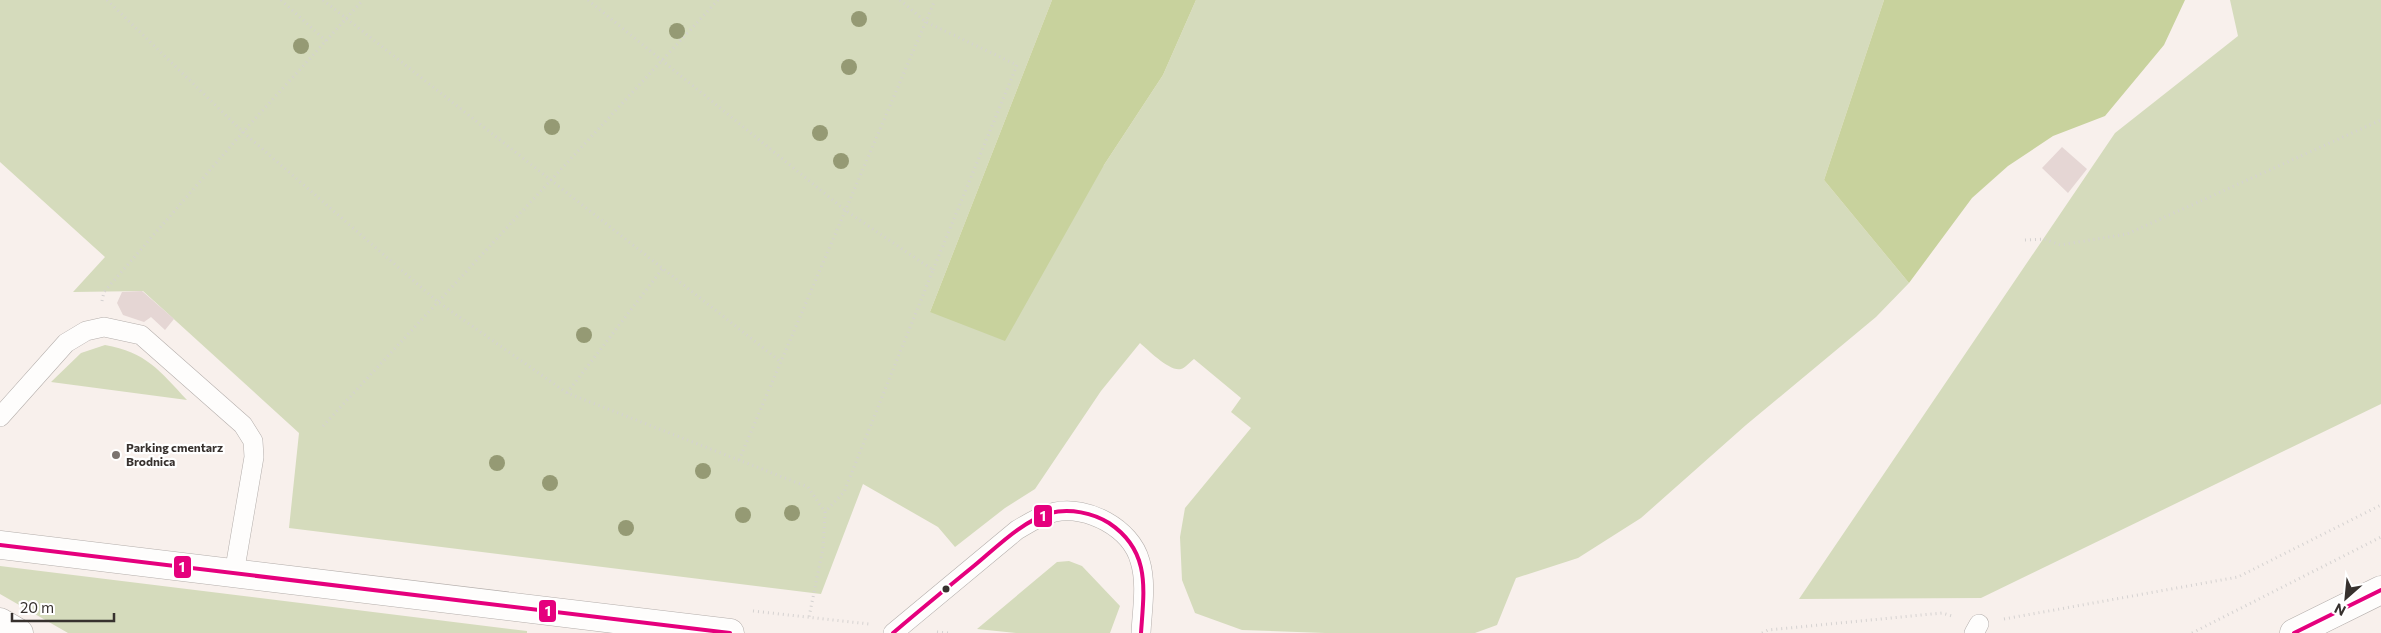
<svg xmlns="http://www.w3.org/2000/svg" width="2381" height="633" font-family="Commissioner,sans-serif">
<rect width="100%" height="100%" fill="#f8f0ec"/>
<path fill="#d5dbbc" d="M0 0H1052L930 312 1104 165 1163 75 1196 0H1884L1824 180 1909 283 1876 317 1746 425 1641 518 1578 558 1516 578 1497 625 1475 633H1325L1242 630 1195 613 1182 580 1180 537 1185 508 1251 428 1231 412 1241 398 1194 359C1190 362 1185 368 1181 369 1170 372 1148 350 1140 343L1101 391 1035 489 1005 508 955 547 938 527 863 484 821 594 289 528 299 433 143 291 73 292 105 257 0 162Z
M2230 0H2381V404L1981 598 1799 599 2115 133 2238 36Z
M105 345C146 352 160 371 187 400L51 382 81 353Z
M1069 561 1082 566 1120 606 1110 633H1016L977 629 1057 562Z
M0 566 527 631V633H68L0 594Z"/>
<path fill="#c8d29d" d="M1052 0H1196L1163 75 1104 165 1005 341 930 312Z
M1884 0H2185L2164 45 2105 116 2053 136 2008 166 1972 198 1909 283 1824 180Z"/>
<path fill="#e5d6d4" d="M2062 147 2087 169 2068 193 2042 168Z
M142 291 174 319 165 330 151 317 144 322 123 315 117 303 122 292Z"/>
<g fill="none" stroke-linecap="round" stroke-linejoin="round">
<defs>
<path id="service" d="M0 417 66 343 86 331 104 327 141 335 243 425 253 441 254 457 234 574
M893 633 1017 530C1029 523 1041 515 1055 512 1087 505 1131 528 1140 561 1147 584 1142 610 1141 633
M1974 633 1979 624"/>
<path id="minor" d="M0 545 730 633"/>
<path id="secondary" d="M0 622 19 633
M2294 633 2381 590"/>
</defs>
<use href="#service" stroke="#b4aeab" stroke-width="20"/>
<use href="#minor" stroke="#b4aeab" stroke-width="29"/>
<use href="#secondary" stroke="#b4aeab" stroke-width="29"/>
<path stroke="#d5d2d1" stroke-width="3" stroke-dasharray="1 4" stroke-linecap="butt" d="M107 0 243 132 438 302 567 393 808 487 825 512 823 548 809 617
M281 0 326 41
M323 0 781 362
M588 0 845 210 933 270 844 492 825 512
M900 0 926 22 1017 65 933 270
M2025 240 2044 239 2060 245 2127 234 2381 120
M102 301 104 292 243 132 363 0
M567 393 663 268
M323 426 718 0
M739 460 935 0
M753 611 869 624
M2004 619 2238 577 2381 505
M937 632 949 633
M1762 633 1768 630 1942 613 1952 616
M2192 633 2381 537"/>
<use href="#service" stroke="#fefdfc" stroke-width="19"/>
<use href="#minor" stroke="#fefdfc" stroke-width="28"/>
<use href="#secondary" stroke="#fefdfc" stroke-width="28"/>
<defs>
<path id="bus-1" d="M0 545 730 633
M893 633C920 610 948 587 975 565 998 546 1021 522 1050 513 1070 508 1093 513 1109 523 1151 551 1144 589 1141 633
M2294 633 2381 590"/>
</defs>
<use href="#bus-1" stroke="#fff" stroke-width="8"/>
<use href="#bus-1" stroke="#e5007d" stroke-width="4"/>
</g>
<g fill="#959a74">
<circle cx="859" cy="19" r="8"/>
<circle cx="677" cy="31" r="8"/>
<circle cx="301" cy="46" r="8"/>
<circle cx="849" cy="67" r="8"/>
<circle cx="552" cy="127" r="8"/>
<circle cx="820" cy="133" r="8"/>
<circle cx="841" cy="161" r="8"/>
<circle cx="584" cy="335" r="8"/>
<circle cx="497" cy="463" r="8"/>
<circle cx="703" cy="471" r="8"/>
<circle cx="550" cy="483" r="8"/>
<circle cx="792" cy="513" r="8"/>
<circle cx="743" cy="515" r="8"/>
<circle cx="626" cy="528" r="8"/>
</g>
<circle fill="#7b7470" stroke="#fff" stroke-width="2" cx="116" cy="455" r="5"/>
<circle fill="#37312e" stroke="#fff" stroke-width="2" cx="946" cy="589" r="4.5"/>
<g text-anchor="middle" stroke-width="4.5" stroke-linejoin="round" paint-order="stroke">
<g font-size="12" font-weight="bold" fill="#37312e" stroke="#fff" text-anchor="start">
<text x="126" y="452">Parking cmentarz<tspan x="126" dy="14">Brodnica</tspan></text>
</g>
</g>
<g stroke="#fff" stroke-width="2">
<rect x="1033" y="504" width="20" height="24" rx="5" fill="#e5007d"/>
<rect x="173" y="555" width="19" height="24" rx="5" fill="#e5007d"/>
<rect x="538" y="599" width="19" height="24" rx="5" fill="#e5007d"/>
</g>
<g font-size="14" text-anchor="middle" font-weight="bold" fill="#fff">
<text x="1043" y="521">1</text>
<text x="182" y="572">1</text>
<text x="548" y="616">1</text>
</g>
<g transform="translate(2346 598) rotate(207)" stroke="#ffffff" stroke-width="4" paint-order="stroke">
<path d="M0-4L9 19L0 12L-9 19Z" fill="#37312e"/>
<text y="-8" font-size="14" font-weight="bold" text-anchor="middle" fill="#37312e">N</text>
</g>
<path d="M12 613v8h102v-8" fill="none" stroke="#37312e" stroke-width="2.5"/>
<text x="20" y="613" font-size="15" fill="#37312e" stroke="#ffffff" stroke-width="4" paint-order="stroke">20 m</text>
</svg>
